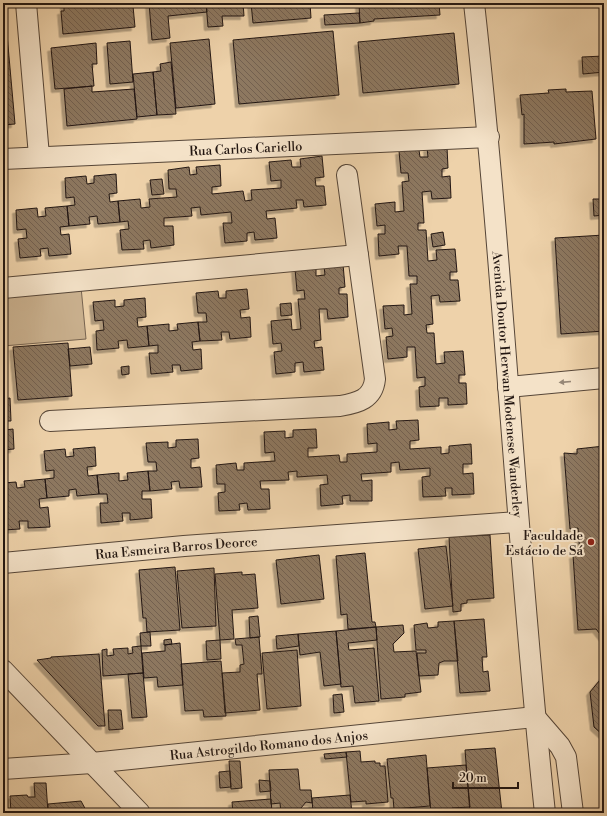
<svg xmlns="http://www.w3.org/2000/svg" width="607" height="816" font-family="'Libre Bodoni',serif">
<defs>
<pattern id="building-back-hatch" width="6" height="6" patternUnits="userSpaceOnUse"><rect width="6" height="6" fill="#8d7861"/><path d="M-1 5l2 2M0 0l6 6M5-1l2 2" fill="none" stroke="#73614f"/></pattern>
<filter id="shadow"><feDropShadow dx="-3.5" dy="3.5" stdDeviation="0" flood-color="#0004"/></filter>
</defs>
<rect width="100%" height="100%" fill="#eed2aa"/>
<filter id="stains"><feTurbulence type="fractalNoise" baseFrequency=".005" numOctaves="4"/><feColorMatrix values="0 0 0 0 .2 0 0 0 0 .09 0 0 0 0 .02 0 0 0 .5 -.17"/></filter>
<radialGradient id="worn" r=".72"><stop offset=".6" stop-color="#630" stop-opacity="0"/><stop offset="1" stop-color="#630" stop-opacity=".3"/></radialGradient>
<path fill="#cbb290" stroke="#776451" d="M81 287 86 339 3 346V293Z"/>
<path fill="url(#building-back-hatch)" stroke="#231712" filter="url(#shadow)" d="M64 3H129V7L133 6 135 27 63 34 61 11H64Z
M149 3H206L207 12 168 16 170 38 152 40Z
M206 3H243L244 16H222L223 26 208 27Z
M251 3H310L311 18 253 23Z
M359 3H439L440 15 374 19V21L360 23Z
M359 13 360 23 325 25 324 15Z
M3 23H6L15 124 3 125Z
M333 31 339 95 239 104 233 40Z
M454 33 459 84 363 93 358 42Z
M209 39 215 104 176 108 170 43Z
M130 41 133 82 110 84 107 43Z
M96 43 97 64H92L94 86 55 89 51 48Z
M604 56V72L583 74 582 57Z
M171 62 176 114 157 115 153 72 161 71 160 64Z
M153 72 157 115 137 117 133 74Z
M92 86V92L134 89 137 119 67 126 64 89Z
M566 89V92L592 91 596 139 554 144V142L524 144V114L522 115 520 95 549 93 548 90Z
M447 147 448 168 442 169V177L450 176 451 198 432 199 431 191 422 192 424 223H418V230H426L428 261 437 260 436 250 455 249 457 272H450V280H458L460 301 440 302 439 295 431 296 433 324 426 325 427 333H434L436 364 445 363 444 352 463 351 465 375H459V383H466L467 404 448 405V398H439V406L420 407 419 387 425 386V377L417 378 415 347H407V357L388 359 386 337 393 336 392 328 385 329 383 306 404 305V315L412 314 410 284H417V276H409L407 246H398L399 254 379 256 378 234H385V225L377 226 375 204 395 202V212L404 211 402 182 409 181 408 173H401L399 151 419 150 420 157H428L427 148Z
M322 156 324 177 315 178 316 186H324L326 205 304 207 303 200H296L297 208 266 211 267 219 275 218 277 238 255 240 254 232 247 233V241L225 243 223 223H232L231 212 201 215 200 207 191 208 192 216 164 218V226H173L174 245 151 248 150 240 143 241 144 249 122 250 120 230 129 229 128 221 120 222 118 201 140 199 141 208 150 207 149 199 177 197 176 189H169L168 170 189 167 190 175 197 174 196 167 220 165 221 186 212 187V194L243 191 245 201 252 200 251 190 281 188V180L271 181 269 162 291 160 292 167H301L300 159Z
M116 174 117 193 109 194 110 202 118 201 120 222 98 224 97 216 89 217 90 224 69 226 67 206 75 205 74 197 66 198 65 178 86 176 87 184 94 183V176Z
M162 179 164 194 152 195 150 180Z
M593 199H604V215L594 216Z
M67 206 69 226 60 227 61 235 69 234 71 254 49 256 48 248 40 249 41 256 20 258 18 239 27 238 26 229 17 230 16 210 37 208 38 217 46 216 45 208Z
M443 232 445 245 433 247 431 234Z
M604 235V331L561 334 555 238Z
M343 264 345 287 339 288V294H347L348 317 328 319 327 309H319L321 340 314 341 315 348 322 347 324 370 304 372 303 362 295 363V372L276 374 274 352 282 351 281 343 273 344 271 321 291 319 292 330 301 329 298 299H305L304 290 297 291 295 269 316 267V276L325 275 324 266Z
M247 289 249 309 240 310 241 318 250 317 251 337 230 339 229 332H221L222 340 200 341 198 322H207L206 313H198L196 293 218 291 219 298H226V291Z
M145 298 146 317 137 318 138 327 147 326 149 346 128 348 127 340 118 341 119 348 97 350 96 331 104 330 103 320 95 321 93 302 115 300V307L124 306V300Z
M291 303 292 315 281 316 280 304Z
M198 322 200 341 192 342 193 350 201 349 202 369 181 371 180 365H172L173 372 151 374 149 353H158V345L149 346 147 326 169 324V331L178 330 177 324Z
M68 343 72 396 18 400 13 347Z
M90 347 92 364 70 366 68 349Z
M129 366V374L122 375 121 367Z
M10 398 11 421H4L5 430 13 429 14 449 3 450V399Z
M418 420 419 440 410 441V449L441 447V454L449 453V446L471 444 472 464H463V474L473 473 474 494 452 495V488H445L446 496 423 497 422 477 430 476V468L400 470 399 462 391 463V472L361 474 362 481 372 480V501H350V495L342 496 343 504 321 506 320 485 328 484 327 475 297 477V471L288 472 289 480 260 481 261 489H269L270 509 248 510 247 503 239 504 240 510 219 511 218 493 225 492V484H217L216 465 236 463 237 470H244V463L275 461 274 452 265 453 264 432 285 431V438L293 437V430L316 429 317 448H308V457L339 455 340 462H347V454L377 452V443L368 444 367 424 389 422V430L397 429 396 421Z
M198 439 199 458 191 459V468L200 467 202 487 180 488 179 481 171 482 172 489 150 491 148 471H157L156 462H148L146 443 168 442V448L176 447V440Z
M604 446V639L596 629 578 630 573 555H580L578 528 570 529 564 453 577 454V449Z
M95 447 96 466 87 467 88 476 97 475 99 494 77 496 76 489 69 490V496L47 498 45 479 54 478V470L46 471 44 451 65 449 66 457 74 456 73 449Z
M148 471 150 491H142V499H151L152 518 130 520V513H122L123 521 101 523 100 503H108L107 494H99L97 475 119 473V481L128 480 127 473Z
M45 479 47 498 39 499 40 508 48 507 50 527 28 528V521H19L20 529 3 530V511H5V501L3 502V483L16 482 17 488 25 487 24 481Z
M490 535 494 598 467 600V603L461 604V611L453 612 449 537Z
M446 546 453 606 425 609 418 549Z
M365 553 372 622H375L376 627 348 629 347 614 341 615 336 556Z
M319 555 324 599 281 604 276 560Z
M175 567 180 630 147 632 146 618H143L139 570Z
M214 568 216 626 182 628 177 571Z
M242 572V575L255 574 258 608 232 610 234 639 220 640 215 574Z
M258 616 260 637 250 638 249 617Z
M484 619 487 657H482L483 672 488 671 490 691 460 693 454 621Z
M454 621 458 661H444L439 663 438 675 419 676 417 653H426V650H416L414 625 427 623 428 628 438 627V622Z
M403 625 404 633 393 644 394 652 416 651 421 692 405 694V697L381 699 376 627Z
M376 627 377 640 348 643 349 650 374 648 379 701 355 703 353 686 341 687 336 631Z
M336 631 341 684 324 686 320 652 300 655 298 634Z
M150 632 151 646H141L140 633Z
M298 634 299 646 277 649 276 636Z
M259 637 262 674H257L260 710 225 713 222 673 240 672V665L244 664 242 645H236L235 639Z
M171 639 172 644 164 645V640Z
M220 640 221 659 207 660 206 641Z
M180 643 183 685 158 687 157 677 144 678 142 653 165 651V645Z
M141 646 143 673 103 676 102 650 107 649V656L114 655 113 649 128 648V654L133 653 132 647Z
M297 650 301 706 267 709 262 653Z
M99 654 105 726H98L37 660 51 658V657Z
M221 661 226 716 204 717 203 710 185 711 181 664Z
M143 673 147 717 132 718 128 674Z
M604 675V736L594 727 590 692Z
M342 694 344 712 334 713 333 695Z
M108 710H121L123 729 109 730Z
M495 748 502 813H470L465 750Z
M360 751 361 762 375 761V763H380V766H385L388 802 366 804V801L351 802 346 752Z
M346 752 347 757 325 759 324 754Z
M426 755 430 806 394 809 393 798H391L387 759Z
M229 761H240L242 788 231 789Z
M466 765 470 807 452 808V813H431L427 768Z
M298 769 300 790H311L312 803 306 802 301 808 304 813H281L280 803 271 804 269 770Z
M230 771 231 787 220 788 219 772Z
M259 780 270 781 271 791 260 792Z
M34 783H46L48 813H11L10 796 27 795 28 797H35Z
M350 795 352 813H313L312 798Z
M271 799 272 813H233L232 802Z
M81 801 87 812 91 811V813H48V804Z
M430 809 431 813H415V811Z"/>
<g fill="none" stroke-linecap="round" stroke-linejoin="round">
<defs>
<g id="minor">
<path d="M26 3 39 156"/>
<path id="s1" d="M474 3C504 272 516 543 545 813"/>
<path id="s2" d="M3 159 489 137"/>
<path d="M3 288 358 255"/>
<path d="M508 387 604 378"/>
<path d="M50 421 340 406C358 403 373 399 375 379L347 175"/>
<path id="s3" d="M3 563 184 546 518 522"/>
<path d="M3 670 140 813"/>
<path id="s4" d="M3 769 92 763 535 717 560 746 566 757 573 813"/>
</g>
</defs>
<use href="#minor" stroke="#564638" stroke-width="22"/>
<use href="#minor" stroke="#f4e2c8" stroke-width="20"/>
</g>
<defs><path id="oneway-solid" d="M-6-.8H1V-3.2L6.5 0L1 3.2V.8H-6Z"/></defs>
<use fill="#968776" href="#oneway-solid" transform="translate(565 382) rotate(175)"/>
<circle fill="#8f2418" stroke="#f4e2c8" stroke-width="1.5" cx="591" cy="542" r="4"/>
<g text-anchor="middle" stroke-width="4" stroke-linejoin="round" paint-order="stroke">
<g font-size="13" fill="#231712" stroke="#f4e2c8">
<text dy="5" stroke="none"><textPath href="#s2" startOffset="243">Rua Carlos Cariello</textPath></text>
<text dy="5" stroke="none"><textPath href="#s1" startOffset="383">Avenida Doutor Herwan Modenese Wanderley</textPath></text>
<text dy="5" stroke="none"><textPath href="#s3" startOffset="174">Rua Esmeira Barros Deorce</textPath></text>
<text dy="5" stroke="none"><textPath href="#s4" startOffset="267">Rua Astrogildo Romano dos Anjos</textPath></text>
</g>
<g font-size="13" fill="#231712" stroke="#f4e2c8" text-anchor="end">
<text x="583" y="540">Faculdade<tspan x="583" dy="15">Estácio de Sá</tspan></text>
</g>
</g>
<rect width="607" height="816" fill="none" stroke="#eed2aa" stroke-width="16"/>
<rect x="4" y="4" width="599" height="808" fill="none" stroke="#231712" stroke-width="2"/>
<rect x="8" y="8" width="591" height="800" fill="none" stroke="#231712"/>
<path d="M453 782v6h65v-6" fill="none" stroke="#231712" stroke-width="2"/>
<text x="459" y="782" font-size="12" fill="#231712" stroke="#f4e2c8" stroke-width="3" paint-order="stroke">20 m</text>
<rect width="100%" height="100%" filter="url(#stains)"/>
<rect width="100%" height="100%" fill="url(#worn)"/>
</svg>
